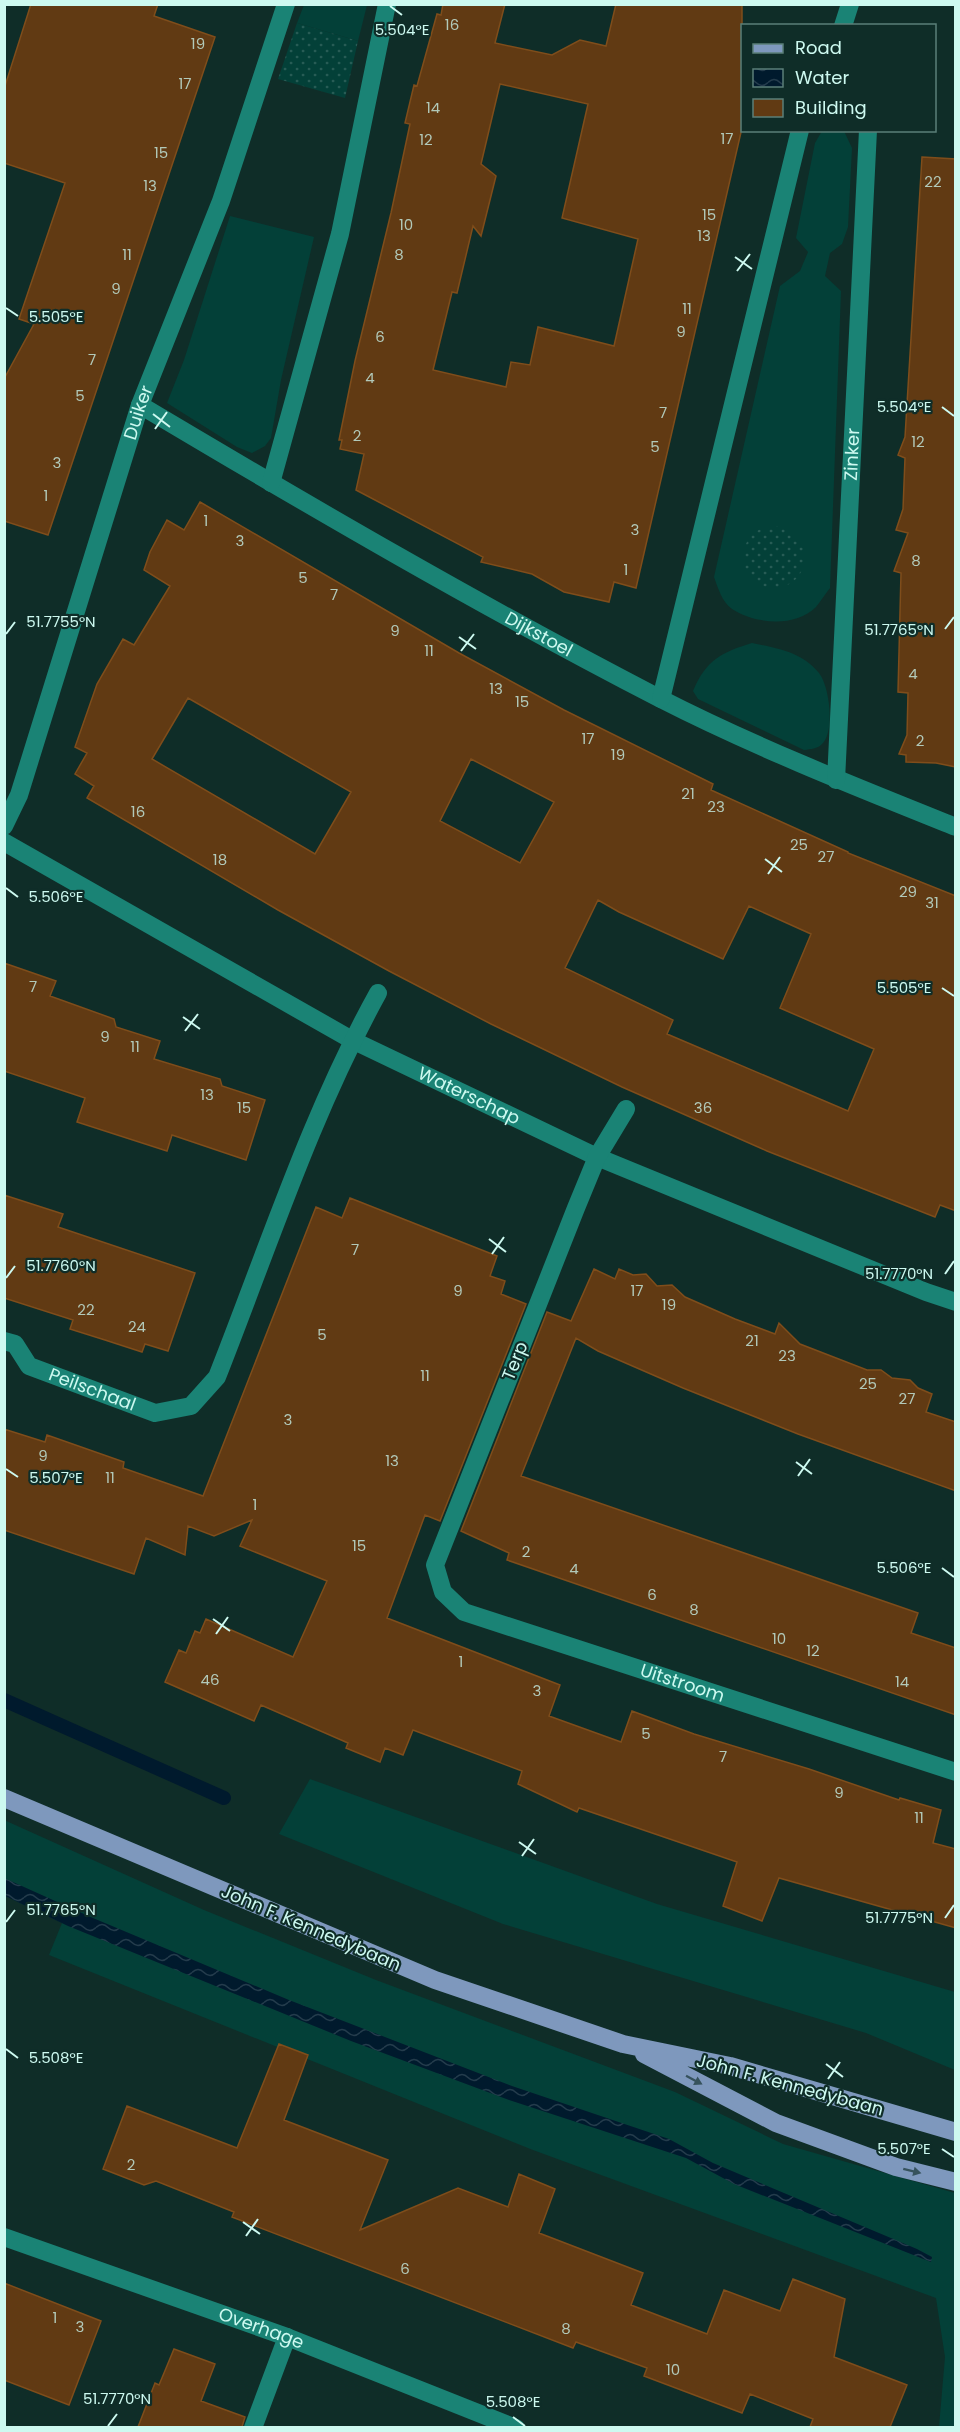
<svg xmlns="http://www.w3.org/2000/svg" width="960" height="2432" font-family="Poppins,sans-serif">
<defs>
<pattern id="park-dots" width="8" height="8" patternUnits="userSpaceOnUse" patternTransform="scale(1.5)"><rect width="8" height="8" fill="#034038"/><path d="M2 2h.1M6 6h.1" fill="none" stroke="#275c55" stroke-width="1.8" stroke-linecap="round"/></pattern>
<pattern id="water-waves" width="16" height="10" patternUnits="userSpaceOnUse" patternTransform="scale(1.5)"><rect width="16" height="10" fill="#001a2d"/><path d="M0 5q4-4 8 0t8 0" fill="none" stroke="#243c4c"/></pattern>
</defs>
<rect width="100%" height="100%" fill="#0f2d28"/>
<path fill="#034038" d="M304 5H367L358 41 297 23Z
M822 131H844L852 148 848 227 842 244 830 253 825 276 841 291 830 588C825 594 821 601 816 607 795 628 755 624 732 609 722 602 718 588 714 577L780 286 800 271 808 252 796 238 815 143Z
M230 216 314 237 281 380 271 438 265 446 252 453 237 447 167 403 184 360Z
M752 643C777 648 802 652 819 673 830 687 835 732 822 744 817 749 811 749 804 750L698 699 693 691C706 660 722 652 752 643Z
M310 1779 657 1904 955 1992V2070L866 2033 503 1924 279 1834Z
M4 1820 204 1910 376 1980 675 2092 783 2144 955 2193V2427H939L945 2357 936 2298 533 2150 49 1955 62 1923 5 1896Z"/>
<path fill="url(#park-dots)" d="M297 23 358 41 345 98 278 79Z
M743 557a31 31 0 1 1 62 0a31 31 0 1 1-62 0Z"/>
<path fill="url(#water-waves)" d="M4 1878 93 1918 289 2000 512 2086 669 2139 713 2163 917 2249 932 2257 931 2262 734 2184 686 2158 509 2100 351 2041 68 1926 5 1896Z"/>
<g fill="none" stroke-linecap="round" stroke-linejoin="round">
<path stroke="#001a2d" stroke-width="14" d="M4 1700 224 1798"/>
</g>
<path fill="#613a13" stroke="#7f4d1b" stroke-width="1.5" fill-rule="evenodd" d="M31 4H158L154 16 215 37 48 535 4 521V379L34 324 19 319 65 183 4 163V89Z
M443 4H505L495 43 552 55 580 40 606 46 616 4H742V128L636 588 614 582 609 602 564 592 532 574 481 562 483 557 356 490 364 454 340 449 342 440H339L355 361 391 213 410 124 405 123 414 85 417 86 437 14 441 15ZM500 84 588 104 562 218 638 239 614 346 538 327 530 365 511 362 506 387 433 370 452 292 457 293 473 226 481 236 496 176 481 164Z
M922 157 956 159V767L936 763 906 762V755L899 754 907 735 908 693 898 692 901 573 894 571 908 533 896 530 903 509 905 458 898 455 905 437Z
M200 502 459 653 564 710 713 784 711 790 848 852V853L956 896V1211L940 1205 935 1217 767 1151 622 1087 491 1024 389 971 278 910 87 798 94 786 75 774 87 753 75 747 97 684 123 639 134 645 170 586 144 570 150 552 167 520 184 530ZM188 698 351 792 315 854 152 759ZM471 759 554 802 520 863 440 821ZM598 900 619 912 723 959 749 906 811 934 780 1008 874 1049 848 1111 667 1034 673 1020 565 968Z
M4 963 56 981 50 996 114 1019 116 1027 160 1041 154 1059 220 1079 222 1086 265 1100 246 1160 172 1135 167 1151 77 1122 85 1098 4 1071Z
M4 1195 63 1214 58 1227 195 1273 168 1351 145 1344 142 1352 105 1340 70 1329 73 1320 4 1298Z
M350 1198 497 1256 490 1276 505 1281 501 1294 526 1304 440 1521 425 1515 387 1618 560 1685 549 1716 621 1742 632 1711 694 1734 809 1769 899 1800 900 1798 941 1810 933 1843 956 1849V1928L779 1878 762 1921 723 1906 737 1862 579 1808 577 1812 518 1784 522 1771 413 1730 403 1755 385 1748 380 1762 346 1748 348 1743 261 1705 254 1721 165 1682 179 1650 186 1653 195 1631 200 1633 206 1619 293 1657 327 1581 240 1546 252 1520 214 1536 188 1526 185 1555 146 1538 134 1574 4 1530V1429L45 1442 47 1435 124 1462 123 1468 203 1496 316 1207 342 1218Z
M594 1269 615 1279 619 1269 633 1275 646 1274 657 1286 672 1285 685 1297 735 1319 775 1334 779 1323 800 1344 867 1370H881L892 1378 910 1380 918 1388 932 1394 926 1412 956 1422V1491L798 1434 683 1388 598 1351 576 1338 521 1476 918 1613 911 1633 956 1648V1715L507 1560 509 1553 461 1531 547 1312 571 1321Z
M279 2044 308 2055 284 2120 388 2160 360 2230 458 2188 508 2207 519 2174 555 2189 539 2233 643 2273 631 2305 707 2334 724 2290 780 2311 793 2279 845 2299 834 2357 907 2385 890 2427H810L813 2419 750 2394 742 2413 644 2376 647 2368 576 2342 573 2348 232 2217 234 2212 156 2181 144 2185 103 2169 127 2106 237 2148Z
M4 2283 101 2321 69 2405 4 2380Z
M174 2349 215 2364 201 2401 245 2417 242 2427H138L155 2383 159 2385Z"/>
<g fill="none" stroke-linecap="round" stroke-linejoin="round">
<g stroke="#1a8375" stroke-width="18">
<path d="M843 26 850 4"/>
<path id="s1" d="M140 405C311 507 483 607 659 698 755 747 856 787 956 827"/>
<path d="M271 483 340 234 387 4"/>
<path d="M661 699 800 130"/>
<path id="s2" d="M836 780 868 130"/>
<path id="s3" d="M4 826 19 795 140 405 221 201 286 4"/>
<path id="s4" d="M4 842 352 1040 597 1157 926 1292 956 1302"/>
<path id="s5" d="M626 1109 597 1157 576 1208 435 1565 443 1592 464 1612 956 1772"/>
<path id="s6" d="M4 1341 15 1344 29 1366 155 1413 191 1406 217 1377C268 1248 311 1114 378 993"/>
<path id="s7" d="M4 2237 287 2337 516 2428"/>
<path d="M253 2428 287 2337"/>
</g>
<path stroke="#7e98bd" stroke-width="18" d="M4 1798 435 1980 623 2044 730 2066 956 2132
M644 2054 776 2123 896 2167 956 2182"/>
</g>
<defs><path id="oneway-solid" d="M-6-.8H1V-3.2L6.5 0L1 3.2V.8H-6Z" transform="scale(1.5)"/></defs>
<g fill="#36525c">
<use href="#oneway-solid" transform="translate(694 2080) rotate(28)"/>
<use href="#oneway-solid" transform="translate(912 2171) rotate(14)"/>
</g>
<path fill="none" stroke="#cdf9f0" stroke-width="2" d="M390 6 402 15M735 257 752 269M737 271 750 254M6 308 18 316M942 407 954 416M153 414 170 427M155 429 167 412M945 629 954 617M6 634 15 622M459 637 476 649M461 651 474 634M765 859 782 872M768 874 780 857M6 888 18 897M942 988 954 996M183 1017 200 1029M185 1031 198 1014M489 1239 506 1252M492 1254 504 1237M945 1274 954 1261M6 1278 15 1266M796 1462 812 1474M6 1469 18 1477M798 1476 810 1459M942 1568 954 1577M213 1619 230 1631M216 1634 228 1617M519 1842 536 1854M522 1856 534 1839M945 1918 954 1905M6 1922 15 1910M6 2049 18 2058M826 2064 843 2077M828 2079 840 2062M942 2149 954 2157M243 2222 260 2234M246 2236 258 2219M513 2417 525 2426M108 2426 117 2414"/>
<g text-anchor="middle" stroke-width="4.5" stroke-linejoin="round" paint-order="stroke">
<g font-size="15" fill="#b2c9b9">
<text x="452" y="30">16</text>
<text x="198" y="49">19</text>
<text x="185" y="89">17</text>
<text x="433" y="113">14</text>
<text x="727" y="144">17</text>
<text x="426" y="145">12</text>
<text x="161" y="158">15</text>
<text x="933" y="187">22</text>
<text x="150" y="191">13</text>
<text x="709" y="220">15</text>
<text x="406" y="230">10</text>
<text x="704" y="241">13</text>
<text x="127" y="260">11</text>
<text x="399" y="260">8</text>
<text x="116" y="294">9</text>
<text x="687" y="314">11</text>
<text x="681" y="337">9</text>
<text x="380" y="342">6</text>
<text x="92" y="365">7</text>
<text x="370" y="383">4</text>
<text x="80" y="401">5</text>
<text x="663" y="418">7</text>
<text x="357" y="441">2</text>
<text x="918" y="447">12</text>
<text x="655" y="452">5</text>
<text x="57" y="468">3</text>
<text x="46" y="501">1</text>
<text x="206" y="526">1</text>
<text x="635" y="535">3</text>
<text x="240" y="546">3</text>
<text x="916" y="566">8</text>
<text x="626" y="575">1</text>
<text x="303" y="583">5</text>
<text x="334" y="600">7</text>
<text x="395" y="636">9</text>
<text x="429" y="656">11</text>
<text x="913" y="679">4</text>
<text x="496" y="694">13</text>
<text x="522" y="707">15</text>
<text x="588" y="744">17</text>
<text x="920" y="746">2</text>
<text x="618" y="760">19</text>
<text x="688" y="799">21</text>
<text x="716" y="812">23</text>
<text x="138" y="817">16</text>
<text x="799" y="850">25</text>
<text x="826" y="862">27</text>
<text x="220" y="865">18</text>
<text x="908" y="897">29</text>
<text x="932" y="908">31</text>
<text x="33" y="992">7</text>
<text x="105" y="1042">9</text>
<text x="135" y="1052">11</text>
<text x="207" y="1100">13</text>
<text x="244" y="1113">15</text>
<text x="703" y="1113">36</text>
<text x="355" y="1255">7</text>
<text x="458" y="1296">9</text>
<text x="637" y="1296">17</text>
<text x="669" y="1310">19</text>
<text x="86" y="1315">22</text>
<text x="137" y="1332">24</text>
<text x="322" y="1340">5</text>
<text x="752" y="1346">21</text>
<text x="787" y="1361">23</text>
<text x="425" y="1381">11</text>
<text x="868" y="1389">25</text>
<text x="907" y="1404">27</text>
<text x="288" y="1425">3</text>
<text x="43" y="1461">9</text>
<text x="392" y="1466">13</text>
<text x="110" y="1483">11</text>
<text x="255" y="1510">1</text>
<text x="359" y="1551">15</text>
<text x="526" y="1557">2</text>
<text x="574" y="1574">4</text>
<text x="652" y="1600">6</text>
<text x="694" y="1615">8</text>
<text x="779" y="1644">10</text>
<text x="813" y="1656">12</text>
<text x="461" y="1667">1</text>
<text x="210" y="1685">46</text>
<text x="902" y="1687">14</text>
<text x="537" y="1696">3</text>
<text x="646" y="1739">5</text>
<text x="723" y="1762">7</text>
<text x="839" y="1798">9</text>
<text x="919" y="1823">11</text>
<text x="131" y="2170">2</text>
<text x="405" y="2274">6</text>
<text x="55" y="2323">1</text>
<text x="80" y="2332">3</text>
<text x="566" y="2334">8</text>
<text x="673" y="2375">10</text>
</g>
<g font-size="18" fill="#cdf9f0" stroke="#0f2d28">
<text dy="6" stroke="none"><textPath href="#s3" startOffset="435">Duiker</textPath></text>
<text dy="6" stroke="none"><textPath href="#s2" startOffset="326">Zinker</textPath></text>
<text dy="6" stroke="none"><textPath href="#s1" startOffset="460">Dijkstoel</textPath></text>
<text dy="6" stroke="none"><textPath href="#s4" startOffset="530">Waterschap</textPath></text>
<text transform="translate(515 1361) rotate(-68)" y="6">Terp</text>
<text dy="6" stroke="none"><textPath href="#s6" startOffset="105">Peilschaal</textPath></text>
<text dy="6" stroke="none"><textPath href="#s5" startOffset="782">Uitstroom</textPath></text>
<text transform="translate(311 1928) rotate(23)" y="6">John F. Kennedybaan</text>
<text transform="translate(790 2085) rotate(15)" y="6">John F. Kennedybaan</text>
<text dy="6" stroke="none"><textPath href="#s7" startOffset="273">Overhage</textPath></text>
</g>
</g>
<g font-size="15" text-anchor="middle" fill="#cdf9f0" stroke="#0f2d28" stroke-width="4.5" stroke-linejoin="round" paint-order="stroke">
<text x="402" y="35">5.504°E</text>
<text x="56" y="322">5.505°E</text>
<text x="904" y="412">5.504°E</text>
<text x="61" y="627">51.7755°N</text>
<text x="899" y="635">51.7765°N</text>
<text x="56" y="902">5.506°E</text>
<text x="904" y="993">5.505°E</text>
<text x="61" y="1271">51.7760°N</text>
<text x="899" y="1279">51.7770°N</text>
<text x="56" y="1483">5.507°E</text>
<text x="904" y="1573">5.506°E</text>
<text x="61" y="1915">51.7765°N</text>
<text x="899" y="1923">51.7775°N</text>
<text x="56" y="2063">5.508°E</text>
<text x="904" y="2154">5.507°E</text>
<text x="117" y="2404">51.7770°N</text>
<text x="513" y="2407">5.508°E</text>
</g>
<rect width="960" height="2432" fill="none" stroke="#cdf9f0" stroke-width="12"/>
<rect x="741" y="24" width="195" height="108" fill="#0f2d28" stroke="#5b7f78" stroke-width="1.5"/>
<rect x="753" y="44" width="30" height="9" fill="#7e98bd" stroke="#5b7f78" stroke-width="1.5"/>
<text x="795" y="54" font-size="18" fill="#cdf9f0">Road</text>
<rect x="753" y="69" width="30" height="18" fill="url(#water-waves)" stroke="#5b7f78" stroke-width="1.5"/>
<text x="795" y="84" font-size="18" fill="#cdf9f0">Water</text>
<rect x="753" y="99" width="30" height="18" fill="#613a13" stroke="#5b7f78" stroke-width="1.5"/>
<text x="795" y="114" font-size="18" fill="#cdf9f0">Building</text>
</svg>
